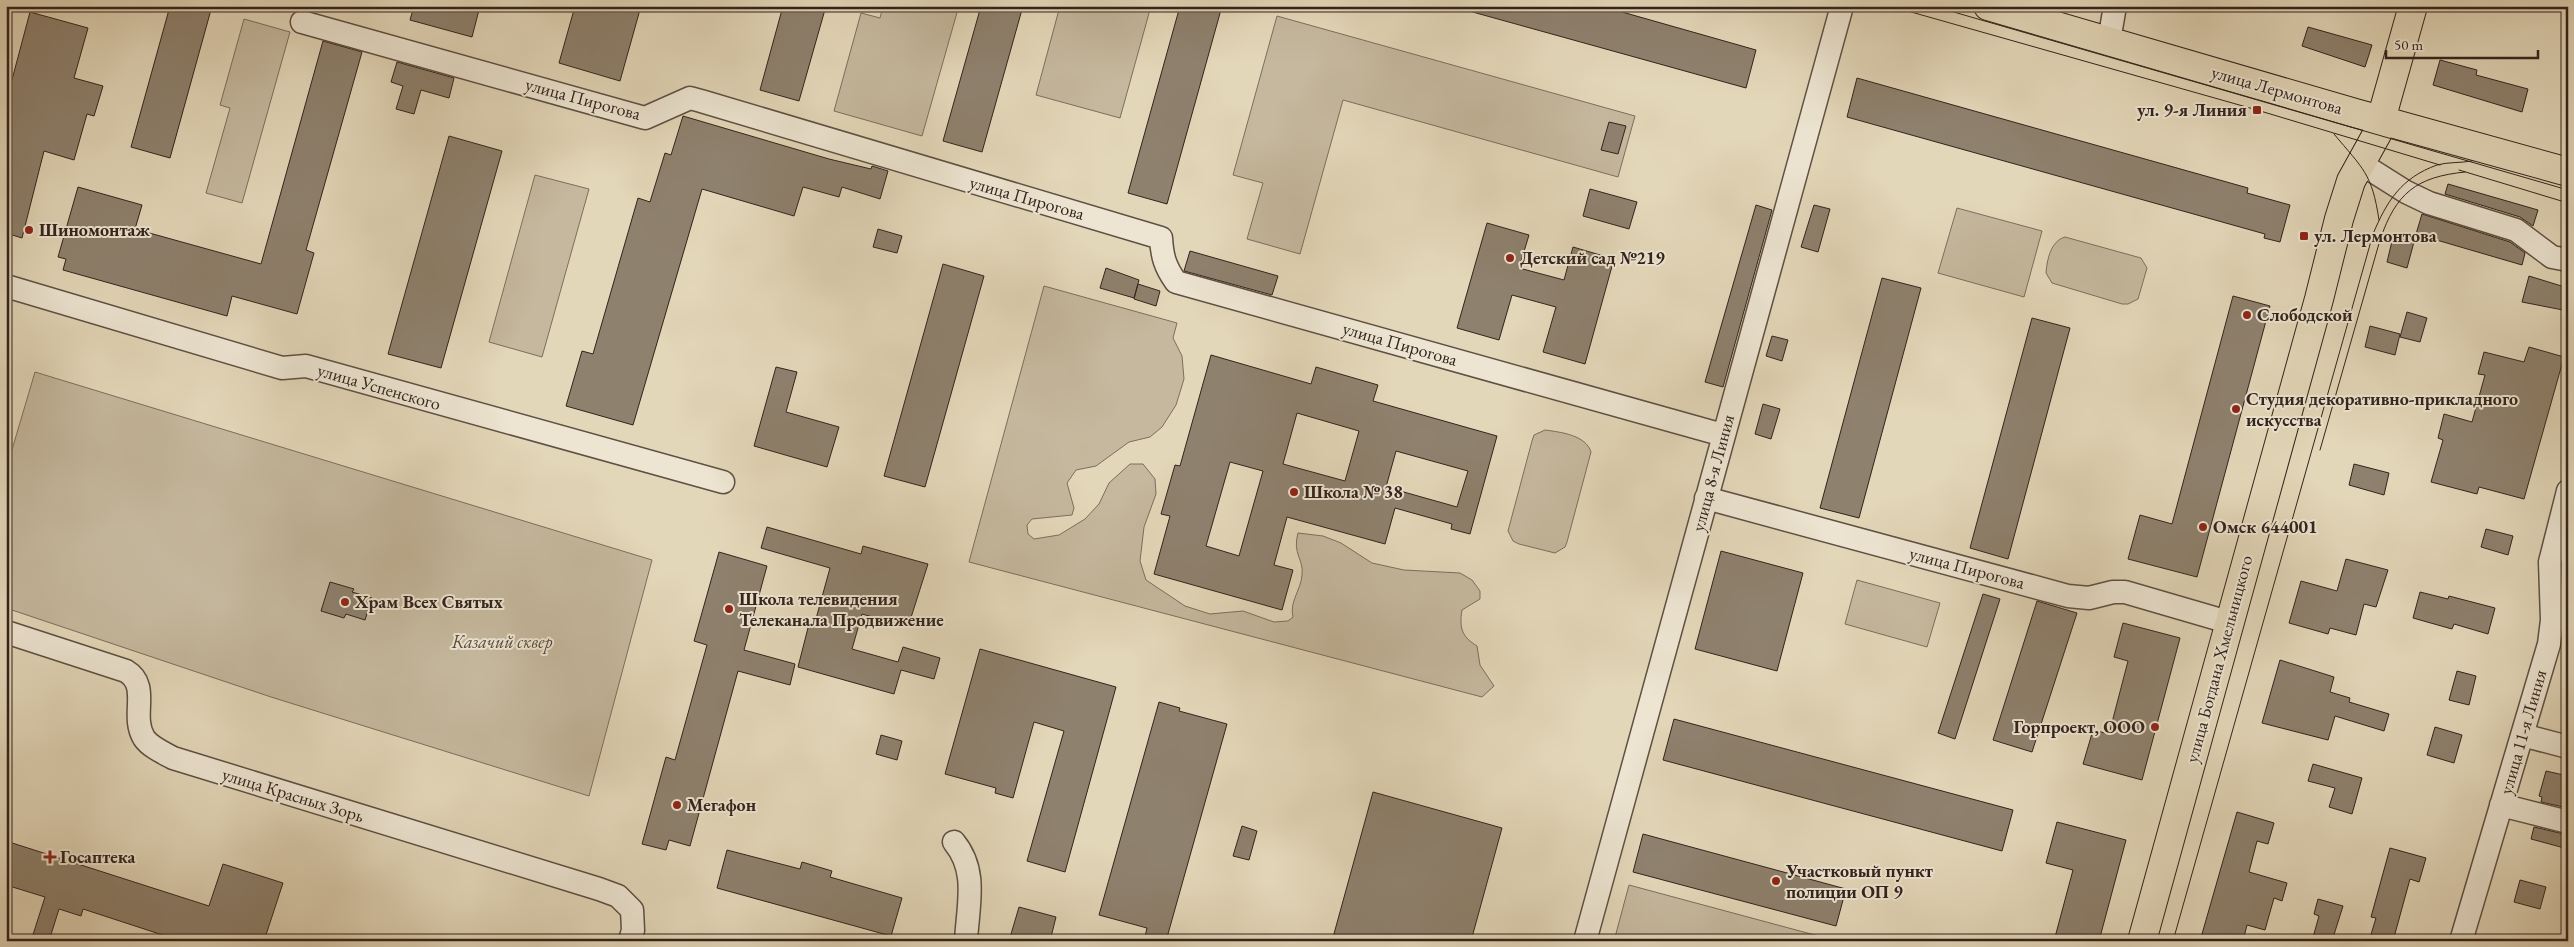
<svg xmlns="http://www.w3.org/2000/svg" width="2574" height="947" font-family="'EB Garamond',serif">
<rect width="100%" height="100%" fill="#e3d7b9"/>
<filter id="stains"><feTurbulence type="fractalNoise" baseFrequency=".004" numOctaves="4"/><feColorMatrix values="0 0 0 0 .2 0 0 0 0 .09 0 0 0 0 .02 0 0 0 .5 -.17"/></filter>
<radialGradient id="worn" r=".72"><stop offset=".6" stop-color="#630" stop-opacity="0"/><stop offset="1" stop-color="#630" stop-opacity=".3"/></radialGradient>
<path fill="#c5b89e" stroke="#7c6e5d" d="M883 6H946L958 9 922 136 834 111 861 13 880 18Z
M1060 6H1151L1120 118 1036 95Z
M1277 16 1635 116 1618 177 1343 100 1300 254 1247 239 1263 183 1233 175Z
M244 19 290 32 242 203 206 193 230 108 220 105Z
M535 175 589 189 542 357 489 342Z
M1957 208 2042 231 2024 297 1938 273Z
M2065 237 2141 258 2147 268 2138 299 2128 304H2122L2052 283 2046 273C2047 259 2051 241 2065 237Z
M1044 286 1177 323 1173 338 1182 356 1184 379 1176 405 1162 427 1150 437 1129 442 1096 466 1076 470 1067 483 1074 508 1072 515 1032 519 1027 525 1028 534 1034 539 1059 535 1085 519 1099 504 1109 483 1130 464H1143L1155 479 1156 494 1144 527 1140 561 1146 580 1185 606 1210 614 1243 611 1274 622 1288 621 1293 617C1289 602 1301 590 1302 575 1304 559 1292 554 1298 533L1323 536 1341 543 1372 563 1404 570 1460 573 1472 580 1480 591V599L1462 610C1459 628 1462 637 1477 646L1480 665 1494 686 1482 697 969 562Z
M35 372 652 560 589 796 271 697 6 608V470Z
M1545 430C1560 432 1586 435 1591 452L1567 542 1565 547 1555 553 1519 544 1513 541 1508 531 1532 441 1534 435Z
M1857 580 1940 603 1927 647 1845 624Z
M1629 885 1837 941H1614Z"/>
<path fill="#8e816e" stroke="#32231c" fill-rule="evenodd" d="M170 6H212L170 158 131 147Z
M414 6H480L472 37 410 20Z
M575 6H641L620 81 559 63Z
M783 6H826L799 101 760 90Z
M981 6H1023L982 152 943 141Z
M1180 6H1222L1167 204 1128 193Z
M1469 6H1601L1756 50 1746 88 1469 11Z
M30 12 88 28 74 78 103 86 94 116 87 114 74 160 44 151 22 238 6 233V90L9 91Z
M2308 27 2372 45 2365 67 2302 46Z
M323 41 362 52 306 250 314 253 297 314 232 296 227 316 63 270 66 259 58 257 78 187 142 205 135 229 261 264Z
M2440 60 2477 70 2476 75 2528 89 2522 112 2433 85Z
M397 62 454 78 449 98 421 90 414 114 396 109 403 86 391 82Z
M1857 78 2248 188 2247 193 2290 205 2280 242 2264 238 2265 234 1847 117Z
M683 116 829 159 871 169 872 166 888 171 880 199 842 187 839 197 803 187 794 216 702 189 633 425 566 406 582 351 593 354 638 198 650 202 665 153 671 155Z
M1609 122 1626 126 1618 154 1601 150Z
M449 136 502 151 441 368 388 354Z
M2448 184 2538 210 2533 226 2520 217 2445 194Z
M1590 189 1637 202 1629 229 1583 216Z
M1756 205 1772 210 1723 387 1705 382Z
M1814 205 1830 209 1818 252 1801 247Z
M2422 214 2510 242 2525 253 2522 265 2416 234Z
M1487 223 1529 235 1519 268 1564 280 1573 247 1614 259 1585 364 1543 352 1556 307 1512 295 1499 340 1457 328Z
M878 229 902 236 897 253 873 247Z
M2393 237 2414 242 2407 268 2387 262Z
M1190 251 1278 276 1272 295 1184 271Z
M943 264 984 276 925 487 884 476Z
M1106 268 1139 280 1134 298 1100 288Z
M2529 276 2568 288V311L2522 302Z
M1882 278 1921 288 1859 518 1820 508Z
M1138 284 1160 291 1156 306 1134 299Z
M2233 296 2270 306 2197 577 2128 559 2140 515 2172 524Z
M2407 312 2427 318 2420 342 2400 337Z
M2032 318 2070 328 2008 559 1970 548Z
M2370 326 2400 334 2395 355 2365 347Z
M1772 336 1788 340 1782 361 1766 356Z
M2529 347 2564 357 2524 499 2479 487 2477 494 2431 482 2443 440 2438 438 2444 414 2472 422 2485 375 2478 374 2484 352 2524 362Z
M1211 355 1311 384 1316 367 1378 385 1373 401 1497 436 1470 534 1451 529 1452 524 1395 508 1385 544 1287 517 1274 565 1293 570 1282 610 1154 574 1170 516 1161 514 1175 465 1180 466ZM1297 413 1359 431 1345 481 1283 464ZM1396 451 1468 471 1457 507 1386 487ZM1230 462 1263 471 1239 556 1206 546Z
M776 367 797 372 786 412 839 427 827 467 754 446Z
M1763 404 1780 409 1771 439 1755 434Z
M2354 464 2389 473 2384 495 2349 485Z
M767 527 861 554 863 546 928 564 908 627 862 614 852 649 898 662 903 647 940 658 934 679 901 670 894 694 798 667 809 624 814 626 830 568 761 548Z
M2486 529 2513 536 2508 555 2481 547Z
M1721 551 1803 573 1777 671 1695 649Z
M719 552 767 566 744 650 795 664 790 685 738 671 690 846 669 840 666 850 642 844 666 757 675 760 707 645 694 641Z
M2346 559 2388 570 2376 607 2364 604 2356 635 2330 628 2328 634 2289 623 2301 581 2337 591Z
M330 582 354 589 352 592 372 598 365 620 346 614 344 618 321 611Z
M2420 592 2448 599 2449 596 2495 608 2488 634 2454 624 2452 629 2413 618Z
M1983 594 2000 599 1955 739 1938 733Z
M2037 601 2077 613 2032 752 1993 740Z
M2123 623 2180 638 2142 780 2083 764 2093 730 2109 734 2128 661 2114 657Z
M980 649 1116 687 1065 872 1027 861 1064 731 1034 722 1013 798 995 793 996 788 945 774Z
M2280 660 2334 677 2330 692 2350 698 2349 702 2389 714 2384 731 2335 716 2328 740 2262 723Z
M2457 671 2476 676 2469 705 2449 700Z
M1159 702 1180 708 1179 711 1227 724 1166 941H1144L1147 928 1099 915Z
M1674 719 2013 810 2002 851 1663 760Z
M2435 727 2462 735 2454 763 2427 755Z
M881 735 902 741 897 760 876 754Z
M2313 764 2362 778 2352 814 2329 807 2335 788 2308 781Z
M2546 771 2568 776V808L2541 802 2542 797 2539 796Z
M1373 792 1502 828 1471 941H1332Z
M2237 812 2274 823 2268 844 2257 841 2249 872 2287 883 2282 901 2274 898 2265 930 2247 925 2243 941H2200Z
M2057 822 2126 840 2099 941H2054L2073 870 2046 863Z
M1242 826 1257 831 1249 860 1233 856Z
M2534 827 2568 835V849L2531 839Z
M1643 834 1846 889 1836 926 1633 872Z
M6 841 209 906 223 864 283 883 264 941H181L83 909 81 916 59 909 49 941H31L45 897 6 885Z
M2390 848 2426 858 2419 882 2410 879 2393 941H2369L2376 918 2371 917Z
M727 850 800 869 802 862 832 871 830 877 902 898 891 936 717 888Z
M2520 880 2546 887 2540 909 2514 902Z
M2318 899 2343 906 2332 941H2312L2319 916 2314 914Z
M1019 907 1056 917 1050 941H1009Z"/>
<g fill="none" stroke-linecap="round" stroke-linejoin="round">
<defs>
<path id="minor" d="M302 22 645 118 690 98 701 101 1161 238C1162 256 1165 267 1176 282L1723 435
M2109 41 2115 6
M2360 163 2406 192 2429 203 2516 230 2552 257 2568 260
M6 286 282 368 306 366 723 482
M1706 498 2068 596 2089 598 2113 592H2125L2228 622
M6 632 126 671C151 686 130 715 144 738 150 747 164 753 173 758L599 889 618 896 632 910 633 930 630 941
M2522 735 2568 747
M2501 805 2568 822
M954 842C978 871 968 904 966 941
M1585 941 1842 6
M2461 941 2549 644 2552 620 2550 562 2568 491"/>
<path id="major" d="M1988 6 2355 113 2568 172
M2142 941 2319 299 2339 219 2351 181 2377 134 2413 6"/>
</defs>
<use href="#minor" stroke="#5e5043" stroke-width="25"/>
<use href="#major" stroke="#32231c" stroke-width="30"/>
<use href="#minor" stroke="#ede5d2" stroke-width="22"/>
<use href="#major" stroke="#e3d7b9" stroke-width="28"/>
<path stroke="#32231c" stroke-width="1" d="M1890 6 2257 110 2440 165
M1933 6 2568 190
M2334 134C2363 169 2372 173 2379 220
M2459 170 2568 203
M2320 450 2380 240C2396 193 2416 177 2465 172
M2173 941 2373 234C2387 201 2401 178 2437 165 2447 162 2461 163 2472 161"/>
</g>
<g fill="#8f2418" stroke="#ede5d2" stroke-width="2">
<rect x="2252" y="105" width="10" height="10" rx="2.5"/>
<circle cx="29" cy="230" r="5"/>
<rect x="2299" y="231" width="10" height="10" rx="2.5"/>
<circle cx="1510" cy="258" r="5"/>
<circle cx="2247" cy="315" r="5"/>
<circle cx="2236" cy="409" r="5"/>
<circle cx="1294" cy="492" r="5"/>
<circle cx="2203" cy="527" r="5"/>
<circle cx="345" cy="602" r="5"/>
<circle cx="729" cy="609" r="5"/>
<circle cx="2155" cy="727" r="5"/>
<circle cx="677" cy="805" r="5"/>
<path d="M47.5 849.5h5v5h5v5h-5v5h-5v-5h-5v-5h5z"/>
<circle cx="1776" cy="881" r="5"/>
</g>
<g text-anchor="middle" stroke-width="4" stroke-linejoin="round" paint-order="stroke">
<g font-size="18" fill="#32231c" stroke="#ede5d2">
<text transform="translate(2277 90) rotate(16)" y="6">улица Лермонтова</text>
<text transform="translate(583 99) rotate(15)" y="6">улица Пирогова</text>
<text transform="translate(1027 198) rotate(16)" y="6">улица Пирогова</text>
<text transform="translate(1400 344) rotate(16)" y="6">улица Пирогова</text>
<text transform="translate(379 387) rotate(16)" y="6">улица Успенского</text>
<text transform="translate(1713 473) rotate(-75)" y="6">улица 8-я Линия</text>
<text transform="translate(1967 568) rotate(15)" y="6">улица Пирогова</text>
<text transform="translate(2219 659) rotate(-75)" y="6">улица Богдана Хмельницкого</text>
<text transform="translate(2523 732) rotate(-74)" y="6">улица 11-я Линия</text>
<text transform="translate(293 795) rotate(17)" y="6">улица Красных Зорь</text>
</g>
<g font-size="18" font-weight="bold" fill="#32231c" stroke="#ede5d2" text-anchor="start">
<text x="2247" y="116" text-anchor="end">ул. 9-я Линия</text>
<text x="39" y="236">Шиномонтаж</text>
<text x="2314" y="242">ул. Лермонтова</text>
<text x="1520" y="264">Детский сад №219</text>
<text x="2257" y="321">Слободской</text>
<text x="2246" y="405">Студия декоративно-прикладного<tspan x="2246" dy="21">искусства</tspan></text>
<text x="1304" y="498">Школа № 38</text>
<text x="2213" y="533">Омск 644001</text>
<text x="739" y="605">Школа телевидения<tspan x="739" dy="21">Телеканала Продвижение</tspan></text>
<text x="355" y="608">Храм Всех Святых</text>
<text x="2145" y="733" text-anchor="end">Горпроект, ООО</text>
<text x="687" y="811">Мегафон</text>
<text x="60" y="863">Госаптека</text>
<text x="1786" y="877">Участковый пункт<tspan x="1786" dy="21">полиции ОП 9</tspan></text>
</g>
<g font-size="18" font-style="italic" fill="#57483c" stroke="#ede5d2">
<text x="502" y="648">Казачий сквер</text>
</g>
</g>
<rect width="2574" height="947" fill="none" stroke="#e3d7b9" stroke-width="25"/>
<rect x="8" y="8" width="2559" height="932" fill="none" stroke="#32231c" stroke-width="2.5"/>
<rect x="12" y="12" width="2549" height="922" fill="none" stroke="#32231c"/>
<path d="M2386 50v8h152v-8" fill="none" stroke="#32231c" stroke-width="2.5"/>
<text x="2394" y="50" font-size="15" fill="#32231c" stroke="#ede5d2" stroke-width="4" paint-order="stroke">50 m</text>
<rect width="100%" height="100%" filter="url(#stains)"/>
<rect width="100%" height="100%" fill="url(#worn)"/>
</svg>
